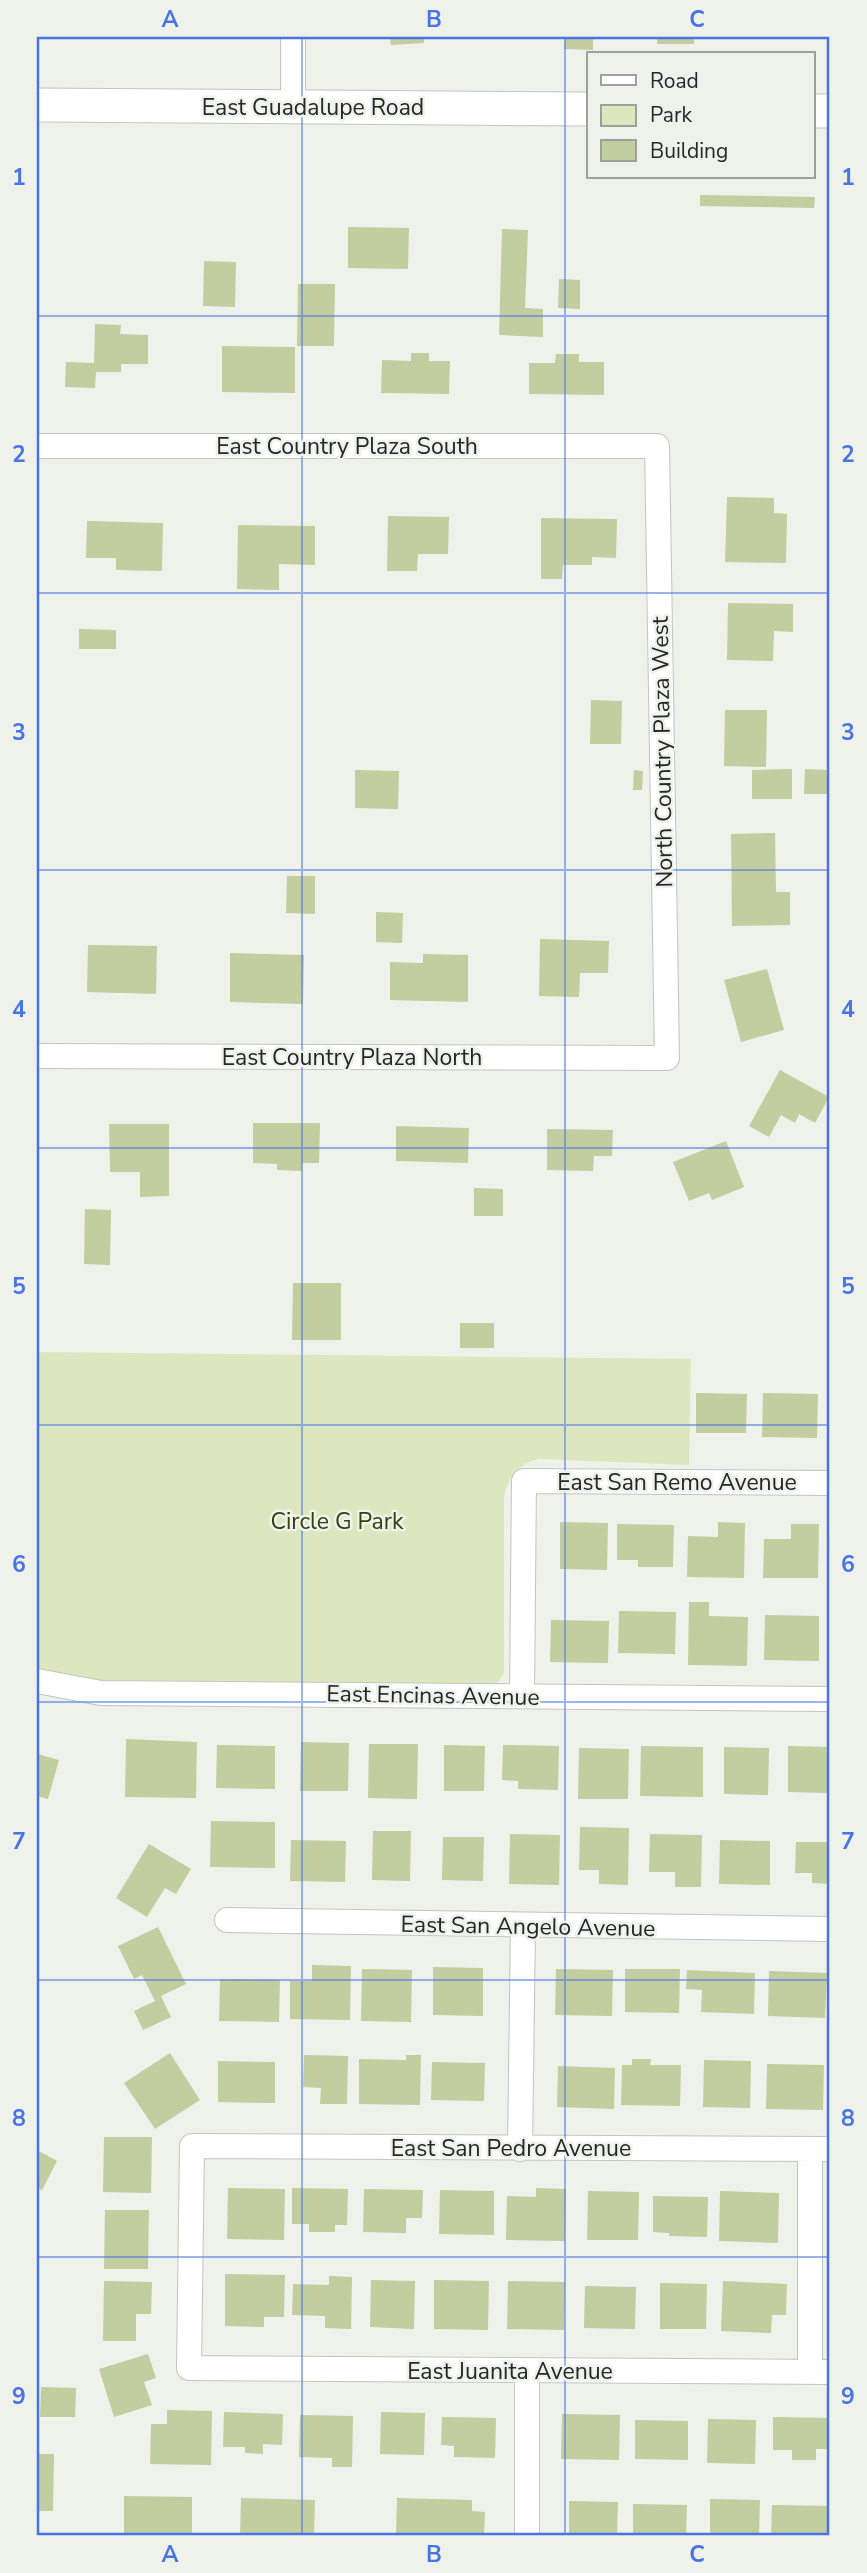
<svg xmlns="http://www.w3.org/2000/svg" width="867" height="2573" font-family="'Nunito Sans',sans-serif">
<rect width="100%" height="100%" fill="#eff1eb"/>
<path fill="#dde7bf" d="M37 1352 691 1359 689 1465 539 1459C520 1462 507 1478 504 1497V1673L498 1682 490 1687 98 1685 37 1670Z"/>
<path fill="#c2cda0" d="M390 37H424V43L391 45Z
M565 37H593V50L564 49Z
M657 37H694V44H657Z
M700 195 815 197 814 208 700 206Z
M348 227 409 228 408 269 348 268Z
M502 229 528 230 525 308 543 309V337L499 335Z
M204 261 236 262 235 307 203 306Z
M559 279 580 280V309L558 308Z
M298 284H335L334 346H297Z
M95 324 121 325 120 334 148 335V364H121V372H96L95 388 65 387 66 362 94 363Z
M222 346 295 347V393L222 392Z
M411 353H429V361H450L449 394 381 393 382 360 411 361Z
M556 354H579V362H604V395L529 394V363H555Z
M727 497 774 498V513L787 514 786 563 725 562Z
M388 516 449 517 448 554H418L417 571H387Z
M541 518 617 519 616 558 592 557V565H563L562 579H541Z
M87 521 163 523 162 571 116 570V558H86Z
M238 525 315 526V565L279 564V590L237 589Z
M728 603 793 604V632L774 631 773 661 727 660Z
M79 629 116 630V649H79Z
M591 700 622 701 621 744H590Z
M725 710H767L766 767 724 766Z
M792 769V799H752V770Z
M805 769 827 770V794H804Z
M355 770 399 771 398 809 355 808Z
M634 770 643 771 642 790H633Z
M775 833 776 892H790V925L732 926 731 834Z
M287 876H315V914L286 913Z
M376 912 403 913 402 943 376 942Z
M540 939 609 941 608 973H580L579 997 539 996Z
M88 945 157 946 156 994 87 992Z
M230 953 304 955 303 1004 230 1002Z
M423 954 468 955V1002L390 1000V962L423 963Z
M767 969 784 1030 741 1042 724 980Z
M780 1070 829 1097 815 1123 799 1114 795 1123 781 1115 769 1137 749 1126Z
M253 1123H320L319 1163H302V1171L277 1170V1164L253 1163Z
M109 1124H169V1196L140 1197V1172H110Z
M396 1126 469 1128 468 1163 396 1161Z
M547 1129 613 1130 612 1156H594L593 1171 547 1170Z
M726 1141 744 1187 712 1200 709 1193 689 1201 673 1162Z
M474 1188 503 1189V1216H474Z
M85 1209 111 1210 110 1265 84 1264Z
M293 1283H341V1340H292Z
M460 1323H494V1348H460Z
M696 1393 747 1394 746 1433H696Z
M763 1393 818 1394 817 1438 762 1437Z
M560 1522 608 1523 607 1570 560 1569Z
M718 1522 745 1523 744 1578 687 1577 688 1536 718 1537Z
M617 1524 674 1525 673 1567H638V1560H617Z
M791 1524H819L818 1578H763L764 1539H791Z
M689 1602H709V1616L748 1617 747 1666 688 1665Z
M619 1611 676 1612 675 1654 618 1653Z
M765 1615 819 1616V1661L764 1660Z
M551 1620 609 1621 608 1663 550 1662Z
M126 1739 197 1742 196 1798 125 1797Z
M301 1742 349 1743 348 1791H300Z
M369 1744H418L417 1799 368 1798Z
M217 1745 275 1746V1789L216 1788Z
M444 1745 485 1746 484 1791H444Z
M503 1745 559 1746 558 1790 518 1789V1781L502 1780Z
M641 1746 703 1747V1797L640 1796Z
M788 1746 830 1747V1793L788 1792Z
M724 1747 769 1748 768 1795 724 1794Z
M579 1748 629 1749 628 1799H578Z
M37 1754 59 1760 48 1799 37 1796Z
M211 1821 275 1822V1868L210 1867Z
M580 1827 629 1828 628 1885 599 1884V1870H579Z
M373 1831H411L410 1881 372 1880Z
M510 1834 560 1835 559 1885 509 1884Z
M650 1834 702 1835 701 1887H675V1872H649Z
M443 1837H484L483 1881 442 1880Z
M291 1840 346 1841 345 1882 290 1881Z
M720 1840 770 1841V1885L719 1884Z
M796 1842H830V1884L812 1883V1873H795Z
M149 1844 191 1869 176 1894 165 1888 147 1917 116 1898Z
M158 1927 186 1984 161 1996 171 2017 143 2030 134 2011 155 2001 142 1975 134 1979 118 1946Z
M312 1965 351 1966 350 2020 290 2019V1981H312Z
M433 1967 483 1968V2016L433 2015Z
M362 1969 412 1970 411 2022 361 2021Z
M556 1969 613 1970 612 2016 555 2015Z
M625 1969H680L679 2013 625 2012Z
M687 1970 755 1973 754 2014 701 2012 702 1990 686 1989Z
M769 1971 827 1973 825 2018 768 2016Z
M220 1979 280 1980 279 2022 219 2021Z
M170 2053 200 2100 155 2129 124 2083Z
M304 2055 348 2056 347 2104H320L321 2088 303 2087Z
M406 2055H421L420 2105 359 2104V2059L406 2060Z
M632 2059H651L650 2065H681L680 2106 621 2105 622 2065H632Z
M704 2060 751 2061 750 2108 703 2107Z
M218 2061 275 2062V2103L218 2102Z
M432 2062 485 2063 484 2101 431 2100Z
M767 2064 824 2065 823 2110 766 2109Z
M558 2066 615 2068 614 2109 557 2107Z
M104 2137H152L151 2193 103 2192Z
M37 2150 57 2161 42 2190 37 2187Z
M228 2188 285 2189 284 2240 227 2239Z
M292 2188 348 2189 347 2225H335V2232H309V2224H292Z
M536 2188 566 2189 565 2241 506 2240 507 2196 536 2197Z
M364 2189 423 2190 422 2218H406V2233L363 2232Z
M440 2190 494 2191V2235L439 2234Z
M588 2191 639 2192 638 2240H587Z
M720 2191 779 2193 778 2243 719 2241Z
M653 2196 708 2197 707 2237 669 2236V2233L653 2232Z
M105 2210H149L148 2269H104Z
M225 2274 285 2275 284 2317H264V2327L225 2326Z
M329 2276 352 2277 351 2329 325 2328V2316L292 2315 293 2284 329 2285Z
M371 2280 415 2281 414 2329 370 2327Z
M434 2280 489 2281 488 2330 434 2329Z
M104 2281 152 2282 151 2314H136V2341H103Z
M508 2281 565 2282 564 2330 507 2329Z
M723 2281 787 2284 786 2315H772L771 2333 721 2331Z
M660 2283 707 2284 706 2329H660Z
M585 2286 636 2287 635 2329 584 2328Z
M148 2354 156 2378 144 2382 152 2405 114 2417 99 2369Z
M41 2387 76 2388 75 2417H40Z
M167 2410 212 2411 211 2465 150 2464 151 2424H167Z
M224 2412 283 2414 282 2445 263 2444V2454L245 2453V2447H223Z
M381 2412 425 2413 424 2455 380 2454Z
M562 2414 620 2415 619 2460 561 2459Z
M300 2415 353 2416 352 2467H332V2458L299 2457Z
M442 2417 496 2418 495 2458 454 2457V2446L441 2445Z
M773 2417 830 2418 829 2449H816V2460H792V2450H773Z
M708 2419 756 2420 755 2464 707 2463Z
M635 2420 688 2421V2460L635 2459Z
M37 2454H54L53 2511H37Z
M124 2496 192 2497V2536H124Z
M241 2498 315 2500 314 2536H240Z
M397 2498 472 2500V2511L485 2512 484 2536H396Z
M710 2499 760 2500 759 2536H710Z
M569 2501 618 2502 617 2536H569Z
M633 2504 687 2505 686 2536H633Z
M772 2505 830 2506 829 2536H771Z"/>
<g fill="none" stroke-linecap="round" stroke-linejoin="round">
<defs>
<path id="minor" d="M293 37V107
M37 446H657L667 1058 37 1056
M37 1681 101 1693 830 1699
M522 1696 524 1481 830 1483
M227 1920 830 1929
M520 2149 523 1926
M830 2149 192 2146 189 2368 830 2372
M810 2371V2149
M527 2536V2372"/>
<path id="secondary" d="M37 105 589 109
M813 111H830"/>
</defs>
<use href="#minor" stroke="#c3c5bf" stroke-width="26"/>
<use href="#secondary" stroke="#c3c5bf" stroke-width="35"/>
<use href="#minor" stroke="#fff" stroke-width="24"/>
<use href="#secondary" stroke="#fff" stroke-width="33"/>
</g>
<path fill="none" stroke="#4974e6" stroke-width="2" stroke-opacity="0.55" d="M302 37V2536M565 37V2536M37 316H830M37 593H830M37 870H830M37 1148H830M37 1425H830M37 1702H830M37 1980H830M37 2257H830"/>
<g text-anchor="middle" stroke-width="5" stroke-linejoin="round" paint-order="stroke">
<g font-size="23" fill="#272725" stroke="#eff1eb">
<text x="313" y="115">East Guadalupe Road</text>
<text x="347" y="454">East Country Plaza South</text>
<text transform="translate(662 752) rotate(-91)" y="8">North Country Plaza West</text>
<text x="352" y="1065">East Country Plaza North</text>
<text x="677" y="1490">East San Remo Avenue</text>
<text transform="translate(433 1695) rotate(1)" y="8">East Encinas Avenue</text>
<text transform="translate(528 1926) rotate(1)" y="8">East San Angelo Avenue</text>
<text x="511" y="2156">East San Pedro Avenue</text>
<text x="510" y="2379">East Juanita Avenue</text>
</g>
<g font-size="23" fill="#353f0a" stroke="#eff1eb">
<text x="337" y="1529">Circle G Park</text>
</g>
</g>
<rect width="867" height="2573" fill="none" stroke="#eff1eb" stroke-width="77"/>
<rect x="587" y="52" width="228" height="126" fill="#eff1eb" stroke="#9fa09c" stroke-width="2"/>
<rect x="601" y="75" width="35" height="10" fill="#ffffff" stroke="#9fa09c" stroke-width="2"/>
<text x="650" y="88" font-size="21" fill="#272725">Road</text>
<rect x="601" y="105" width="35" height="21" fill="#dde7bf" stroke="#9fa09c" stroke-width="2"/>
<text x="650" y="122" font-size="21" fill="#272725">Park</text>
<rect x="601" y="140" width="35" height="21" fill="#c2cda0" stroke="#9fa09c" stroke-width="2"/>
<text x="650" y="158" font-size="21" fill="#272725">Building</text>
<rect x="38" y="38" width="790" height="2496" fill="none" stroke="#4974e6" stroke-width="2.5"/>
<g font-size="23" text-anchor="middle" font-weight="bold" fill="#4974e6">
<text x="170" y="27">A</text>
<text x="434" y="27">B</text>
<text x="697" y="27">C</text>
<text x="19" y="185">1</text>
<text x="848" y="185">1</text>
<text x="19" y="462">2</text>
<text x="848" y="462">2</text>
<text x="19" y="740">3</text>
<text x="848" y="740">3</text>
<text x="19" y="1017">4</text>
<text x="848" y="1017">4</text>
<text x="19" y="1294">5</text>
<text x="848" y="1294">5</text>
<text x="19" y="1572">6</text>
<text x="848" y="1572">6</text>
<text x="19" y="1849">7</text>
<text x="848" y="1849">7</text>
<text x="19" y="2126">8</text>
<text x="848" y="2126">8</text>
<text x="19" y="2404">9</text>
<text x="848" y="2404">9</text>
<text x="170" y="2562">A</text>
<text x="434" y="2562">B</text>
<text x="697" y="2562">C</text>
</g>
</svg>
